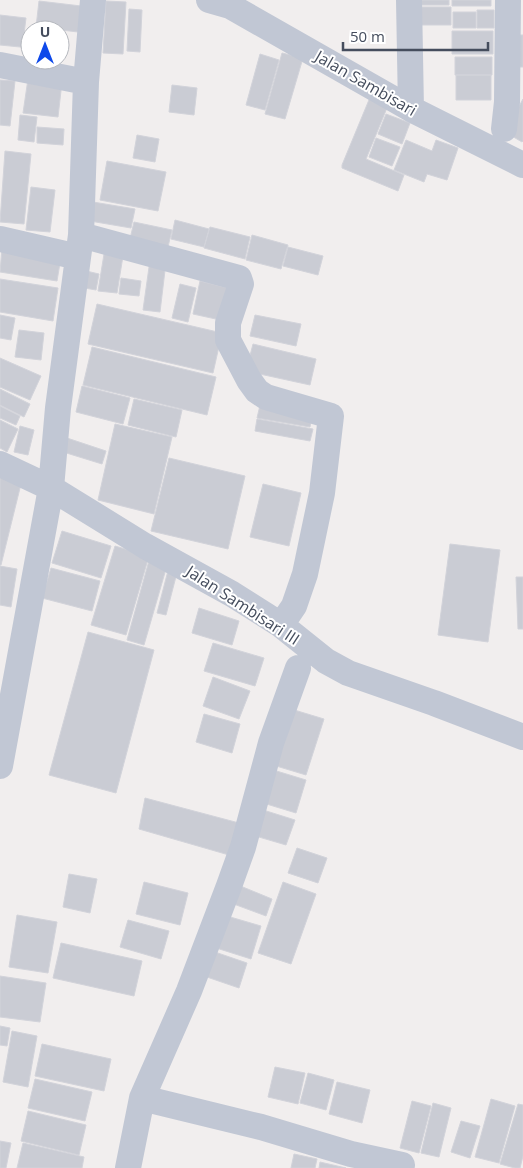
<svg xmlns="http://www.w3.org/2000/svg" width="523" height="1168" font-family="'Open Sans',sans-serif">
<rect width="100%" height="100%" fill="#f1eeee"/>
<path fill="#caccd4" stroke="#d2d3da" d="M412 0H449V5H412Z
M452 0H491V6H452Z
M39 1 81 6 78 32 36 27Z
M106 1 126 2 123 54 103 53Z
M412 7H451V25H412Z
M129 9 142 10 140 52 127 51Z
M477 10H494V28H477Z
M453 12H476V28H453Z
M0 15 26 18 24 34 30 35V48L0 45Z
M452 31H493V54H452Z
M516 35H523V67H517Z
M282 53 303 58 285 119 265 114Z
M260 54 279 60 265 110 246 105Z
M455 57H492V75H455Z
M456 75H491V100H456Z
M28 79 62 82 58 117 23 113Z
M0 80 15 81 10 126 0 125Z
M172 85 197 88 194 115 169 112Z
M371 95 389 103 366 159 404 175 398 191 342 168V165Z
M523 99V141L522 142 505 132Z
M386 114 410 123 402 144 378 134Z
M20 115 37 117 34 142 18 140Z
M37 127 64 129 63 145 37 143Z
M137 135 159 139 155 162 133 158Z
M376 138 400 147 392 166 369 157Z
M406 140 432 151 436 140 458 148 447 180 427 174 424 182 394 170Z
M5 151 31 154 24 224 0 222Z
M107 161 166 172 158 211 100 200Z
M31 187 55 190 50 232 26 230Z
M87 201 135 209 131 228 84 220Z
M175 220 209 229 204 247 171 239Z
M134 222 172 230 167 251 129 243Z
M210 227 250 237 245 259 204 248Z
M252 235 288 245 281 269 246 260Z
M288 247 323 256 318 275 283 266Z
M2 248 61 257 57 281 0 272Z
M104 254 123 256 117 293 98 291Z
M150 260 166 262 160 312 143 310Z
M82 270 99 274 96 290 79 287Z
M121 278 141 281 139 296 119 294Z
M0 279 58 288 53 321 0 312Z
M200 281 232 289 225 321 193 314Z
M180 284 196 288 188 322 172 318Z
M97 304 222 333 213 373 88 344Z
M0 315 15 318 11 340 0 338Z
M255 315 301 324 296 346 250 336Z
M19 330 44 333 41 360 15 357Z
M253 344 316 359 310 385 246 371Z
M92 347 216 377 207 415 83 385Z
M0 358 41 376 30 400 0 387Z
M82 386 130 398 123 424 76 412Z
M0 389 30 404 24 417 0 405Z
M134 399 182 410 176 437 128 425Z
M261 401 313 411 310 427 257 418Z
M0 406 20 416 16 425 0 418Z
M257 419 313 429 310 441 255 431Z
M0 420 18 429 7 452 0 448Z
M115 424 172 437 154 514 98 500Z
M20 426 34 430 28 455 14 452Z
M64 437 106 451 102 464 60 451Z
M169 458 245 476 228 549 151 531Z
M0 471 22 480 1 565H0Z
M263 484 301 493 289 546 250 537Z
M62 531 111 546 101 578 52 563Z
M450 544 500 550 488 642 438 635Z
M115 546 149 556 126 635 91 625Z
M150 557 168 562 144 645 127 640Z
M170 563 179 565 166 615 157 613Z
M0 566 17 569 11 607 0 605Z
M51 568 100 581 92 611 42 598Z
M516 577H523V629H518Z
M199 608 239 621 232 645 192 633Z
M88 632 154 650 116 793 49 775Z
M213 643 264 658 255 686 204 671Z
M213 677 250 691 239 719 203 706Z
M291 709 324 719 306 775 273 765Z
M204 714 240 724 232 753 196 742Z
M270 769 306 780 296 813 260 802Z
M145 798 239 823 229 855 139 829Z
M260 809 295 820 286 845 252 835Z
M297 848 327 858 318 883 288 873Z
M69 874 97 879 90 913 63 907Z
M144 882 188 893 180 925 136 914Z
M283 882 316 894 291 964 258 953Z
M238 885 272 899 266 916 231 903Z
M220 914 261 926 251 959 210 946Z
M17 915 57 922 48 973 9 967Z
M128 920 169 931 161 959 120 947Z
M61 943 142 961 134 996 53 978Z
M212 951 247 963 239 988 204 976Z
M0 976 46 983 40 1022 0 1017Z
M0 1026 10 1028 7 1046 0 1045Z
M12 1031 37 1036 28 1087 3 1082Z
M42 1044 111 1059 104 1091 35 1076Z
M275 1067 305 1073 298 1104 268 1097Z
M308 1073 334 1080 326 1110 300 1103Z
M35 1079 92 1092 85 1121 28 1108Z
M337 1082 370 1090 362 1123 329 1114Z
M491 1099 515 1106 499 1163 475 1157Z
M412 1101 431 1106 419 1153 400 1148Z
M433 1103 451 1108 439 1157 421 1153Z
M518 1104 523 1105V1156L520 1168H515L500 1164Z
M28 1111 86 1125 79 1155 21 1141Z
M461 1121 480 1126 470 1158 451 1152Z
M0 1141 11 1143 6 1168H0Z
M23 1143 84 1157 82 1168H17Z
M294 1154 317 1159 315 1168H291Z
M320 1162 346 1168H319Z"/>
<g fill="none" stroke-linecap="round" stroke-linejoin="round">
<path stroke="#c1c7d4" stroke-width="26" d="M209 0 230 6 411 109 523 165
M409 0 411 109
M0 65 86 82
M504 129 507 102 508 0
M81 235 239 278 241 284 228 323V340L249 380 257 391 266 397 331 416 322 493 305 574 294 606 281 625
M0 239 78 257
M0 464 51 488 145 546 232 594 281 625 326 661 348 673 434 703 523 737
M0 766 51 488 58 408 81 235 86 82 93 0
M142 1098 261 1127 351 1154 402 1165
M128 1168 142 1098 189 991 229 886 243 847 271 743 298 668"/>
</g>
<g text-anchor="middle" stroke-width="4" stroke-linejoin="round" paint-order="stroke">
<g font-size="16" fill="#454d5d" stroke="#fff">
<text transform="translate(366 83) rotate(30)" y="6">Jalan Sambisari</text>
<text transform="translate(243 605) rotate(33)" y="6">Jalan Sambisari III</text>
</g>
</g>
<g transform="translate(45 45)"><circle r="24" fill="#ffffff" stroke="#b5b8be"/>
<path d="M0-4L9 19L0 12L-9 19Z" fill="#0e49ea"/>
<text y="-8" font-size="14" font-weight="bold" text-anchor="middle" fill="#454d5d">U</text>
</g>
<path d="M343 42v8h145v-8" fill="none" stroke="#454d5d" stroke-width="2.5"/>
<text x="350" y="42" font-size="15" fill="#454d5d" stroke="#ffffff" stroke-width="4" paint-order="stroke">50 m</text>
</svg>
